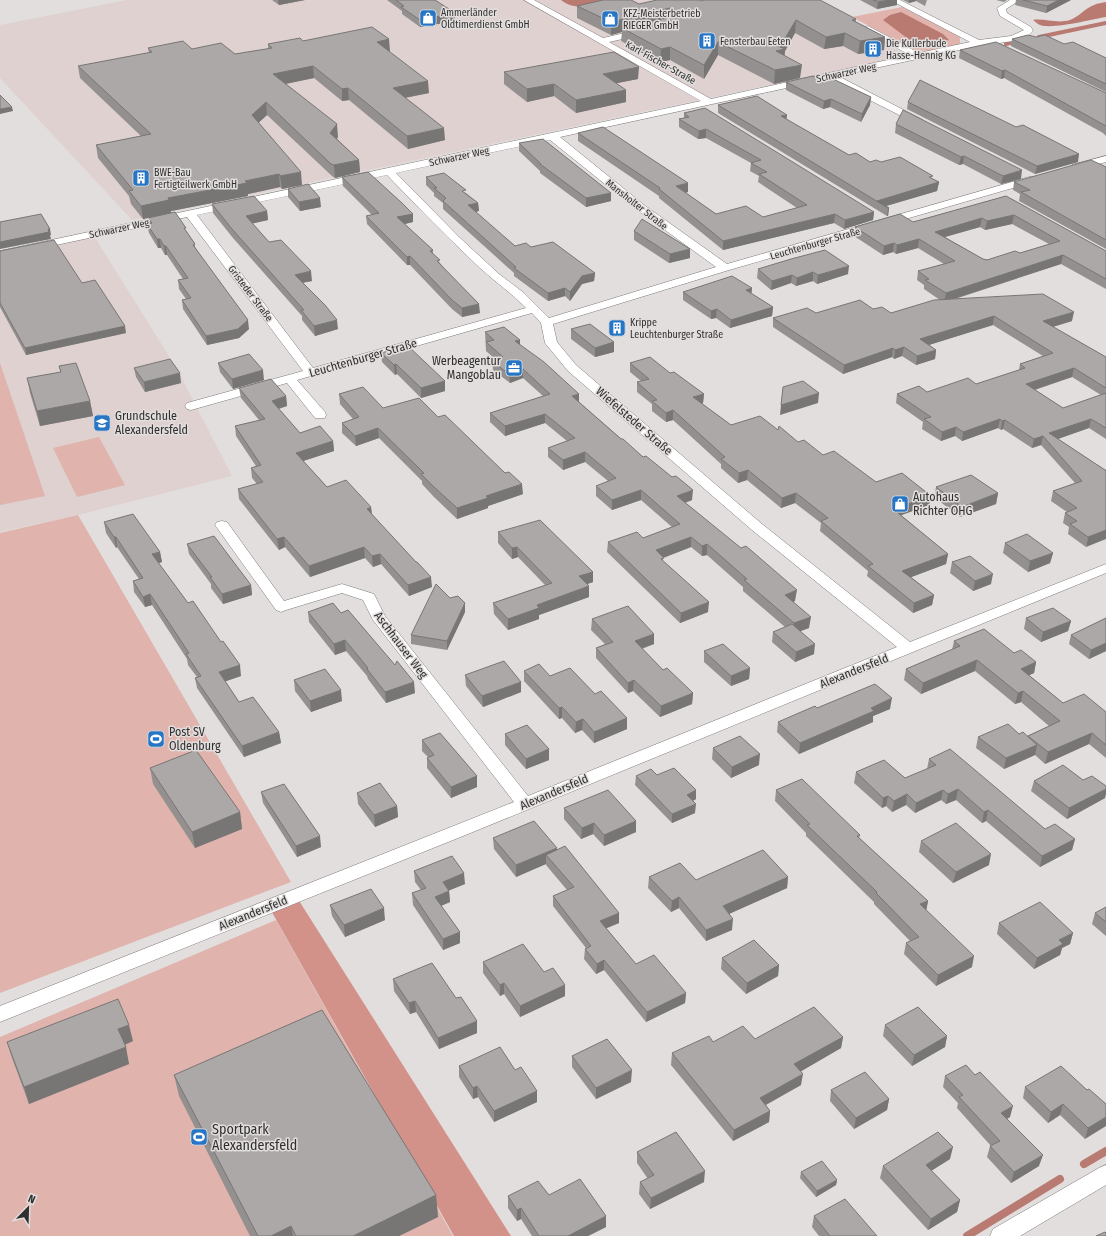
<svg xmlns="http://www.w3.org/2000/svg" width="1106" height="1236" font-family="'Fira Sans Condensed',sans-serif">
<rect width="100%" height="100%" fill="#e2dedd"/>
<path fill="#ded1cf" d="M127 0H807L898 50 893 59 132 220 0 78V25Z
M94 236 177 369 232 476 78 515 0 532V258Z"/>
<path fill="#e0b3ad" d="M902 7 960 37V44L928 51 915 50 852 17Z
M0 363 45 496 0 505Z
M99 437 125 485 77 497 53 448Z
M78 515 291 882 0 993V533Z
M276 920 453 1236H0V1037Z"/>
<path fill="#d29189" d="M296 896 511 1236H454L269 907Z"/>
<path fill="#b97a72" d="M561 0H626C606 3 578 14 561 0Z
M1106 2V17C1093 19 1048 31 1038 24 1036 23 1035 21 1033 20 1044 18 1057 24 1070 20 1079 17 1085 8 1094 5 1098 3 1102 3 1106 2Z
M901 12 943 34 949 40 922 45 911 41 883 20 890 15Z"/>
<g fill="none" stroke-linecap="round" stroke-linejoin="round">
<path stroke="#b97a72" stroke-width="4" d="M1039 37 1106 23
M1006 44 1018 41"/>
<path stroke="#b97a72" stroke-width="8" d="M1084 1164 1106 1151
M967 1236 1060 1179"/>
<defs>
<path id="street" d="M524 0H534L603 38 642 29 645 30 646 32 645 34 609 42 711 99 910 55 865 31 864 29 868 26 919 53 970 42 890 0H900L979 40 1011 36 1024 30 1000 16 997 8 1010 0H1020L1006 9 1007 13 1031 27 1033 31 1028 36 1013 41 978 46 838 76 923 120 925 122 923 124H917L828 79 560 137 644 205 727 264 1029 177H1037L1038 179 1037 181 729 270 553 324 557 342 576 365 762 524 910 642 1106 564V573L468 834 0 1022V1006L514 802 373 620 363 600 342 593 286 610 281 612 276 610 215 525 217 522 222 521 227 522 284 601 342 584 374 594 385 616 528 796 897 647 752 530 568 371 545 343 541 323 532 313 297 380 325 412 326 415 325 418H315L287 383 191 410 187 409 185 406 187 403 303 371 187 217 0 257V251L701 101ZM550 140 636 209 716 267 549 318 524 293 499 274 459 237 396 173ZM387 175C417 206 448 238 480 268 495 282 512 293 526 308L313 368 197 215Z
M1106 156V162L1076 170 1071 167 1072 165Z
M1106 1165V1185L1020 1236H990L993 1229 1099 1168Z"/>
</defs>
<use href="#street" stroke="#7e7a79" stroke-width="1"/>
<use href="#street" fill="#fff" fill-rule="evenodd"/>
</g>
<path fill="#949090" fill-rule="evenodd" d="M272 0H305L279 5Z
M387 0H435L455 13V21L420 27 402 14V11Z
M860 0H897V5L877 9Z
M903 0H927L925 6 916 1 909 3Z
M996 0H1007L1004 2Z
M1016 0H1071L1046 13 1015 5Z
M701 1 856 19V22L885 37 884 50 858 54 843 46 824 49 795 33 785 51 784 56 800 78 774 84 718 55 704 79 670 60 660 62 621 41 622 32 611 35 577 18V6L639 4Z
M1036 37 1064 44 1106 58V92L1011 46 1012 39Z
M303 41 390 51H389L429 93 405 98 445 140 408 149 349 100 342 101 314 78 286 84 338 137 337 139 359 160 360 172 335 178 332 176 267 115 258 123 302 185 282 189 280 187 248 194V196L171 211V213L187 232 195 244V247L249 329 239 338 207 345 183 309 182 300 186 299 179 289 178 280 183 279 167 255H165L161 248H158L149 233 147 224H149L148 218 143 219 131 204 129 196 98 158 96 145 141 136 80 78 78 66 149 53 148 48 192 49 235 54 268 49V44Z
M960 50 1106 93V136L1103 133 1004 78 1001 79 959 58Z
M504 72 638 79 616 83 626 102 576 113 554 96 527 102 504 84Z
M823 81 871 97 870 105 861 122 830 107 823 109 786 90V82Z
M908 102 1078 162 1035 174 907 109Z
M718 105 787 115 786 119 849 155 870 162H881L933 179 939 182 937 191 886 206 889 208 888 216H887L718 113Z
M684 113 874 212 873 220 844 229 834 223 723 250 659 198V196L578 141V133L688 192 685 193 716 214 763 217 797 208 758 182 759 176 750 171 751 163 706 138 698 139 679 127V119L684 118Z
M896 124 1021 179 1001 184 963 164 959 165 895 133Z
M519 143 611 193V201L586 207 540 173V171L519 151Z
M1106 167V249L1019 201 1020 194 1013 190 1014 182Z
M342 177 413 214V222L404 224 433 250V254L440 263 480 313 462 317 452 309 410 265H407L367 224 366 216 372 215 343 186Z
M426 177 466 193 478 203 479 211 475 212 515 246 531 247 595 273 594 281 582 284 570 301 565 296 548 301 514 276V273L443 209V203L434 196V193L426 185Z
M288 189 321 207 300 211 288 197Z
M1006 196 1106 251V289L1061 264 955 299 1072 321 1053 327 1106 357V439L1089 428 1058 439 1105 470 1086 547 1068 534 1069 527 1063 523 1065 513 1067 512 1051 501 1053 491 1075 483 1041 445 1032 448 1003 429 1001 430 998 428 962 441 955 436 941 441 922 429 923 422 896 403 897 394 927 392 976 384 1019 370 1020 364 1043 356 993 325 929 345 936 350 935 359 916 365 902 356 894 359 892 357 843 374 773 327V318L816 313 873 309 891 313 940 300 924 289V285L917 280 918 271 944 264 918 248 896 254 893 252 883 255 854 236 855 227 913 222ZM1012 224 1049 244 1020 253 987 260 983 259 945 237 980 227 985 230ZM1072 377 1101 395 1063 408 1035 390Z
M212 204 267 211 268 220 252 223 269 242 312 281 302 283 338 329 315 336 302 320V316L233 238 213 213Z
M634 231 690 258 669 263 634 240Z
M0 251 82 283 126 333 26 355 0 307Z
M758 269 848 274 817 284 813 281 796 286 791 283 771 290 757 278Z
M752 288 751 294 773 307 772 316 730 328 716 318 711 319 683 300V292Z
M571 329 614 342V352L595 357 571 339Z
M485 332 520 345 579 402 692 500 685 503 795 601 793 602 809 628 800 631 814 654 795 662 772 642 773 632 785 627 743 591V587L707 555 702 556 691 547 663 558V561L708 612 680 623 607 552 608 542 643 538 672 527 641 500 612 510 596 496V486L608 481 585 462 563 470 548 457V448L567 441 545 423 505 436 490 422V413L543 396 523 378 510 383 493 370 492 361 496 360 486 351Z
M381 353 445 391 421 398 397 374 395 375 382 362Z
M218 363 264 380 233 389 220 372Z
M630 363 670 373 704 394 703 403 702 404 731 425 778 430 798 442 876 482 931 496 929 505 901 515 948 554 946 564 911 577 934 595 932 605 913 613 867 576 868 571 820 531 821 523 795 503 781 508 747 480 738 483 721 468V464L673 420 666 422 652 411V404L637 392V382L641 381 630 372Z
M59 366 90 401 93 416 40 426 30 393 27 378 61 372Z
M134 368 181 383 145 392 136 377Z
M239 388 286 396 287 406 279 409 300 433 333 441 334 451 303 461 327 487 371 507 372 514 432 587 409 596 381 564 373 567 365 558 310 577 285 547 279 550 239 499 238 489 257 484 252 478 251 468 256 466 236 436 235 426 259 420 241 398Z
M339 394 383 408 438 417 523 494 488 506V508L457 519 434 497 422 484V481L379 438 356 446 342 433V423L353 419 340 404Z
M936 487 998 493 996 504 960 517 934 497Z
M104 522 160 552 162 562 158 563 241 676 225 681 239 702 279 732 281 743 244 757 197 688 195 678 197 677 188 665 187 659 152 605 145 607 134 592 133 581 139 579 117 547 116 548 106 533Z
M498 532 593 572V582L587 584 589 597 539 615V619L508 630 494 614 493 603 545 585 518 557 512 559 498 543Z
M1005 543 1053 553 1050 563 1028 572 1003 553Z
M187 544 251 585 252 595 223 604 211 588V584L189 554Z
M952 562 991 584 973 591 950 573Z
M450 598 465 603V612L447 650 411 644V635Z
M308 612 341 613 415 693 386 703 368 679 367 676 346 651 335 655 309 622Z
M1026 618 1071 621 1068 631 1041 642 1024 629Z
M1106 618V651L1089 659 1069 644 1071 635Z
M592 619 654 634V644L642 649 663 670 693 693 692 704 660 717 633 691 628 693 596 658V648L605 644 591 630Z
M954 641 1014 653 1036 662 1034 673 1029 675 1063 703 1106 712V758L1089 744 1045 764 1035 755 1004 769 976 748 978 737 1019 734 1027 736 1049 726 1021 702 1015 704 975 671 921 694 904 680 906 669 952 650Z
M704 651 750 668 749 679 731 686 704 662Z
M524 671 550 676 595 694 627 718V729L594 743 582 730 575 733 562 718 559 719 524 681Z
M465 675 521 692 483 707 466 686Z
M294 680 342 701 311 712 295 691Z
M817 708 890 709 873 716V722L799 754 777 732 778 722Z
M505 734 549 749V760L526 769 505 745Z
M422 740 477 776V787L451 798 427 768V758L428 757 422 751Z
M713 748 759 765 731 778 712 759Z
M929 759 1045 829 1075 839 1072 850 1040 867 986 821 982 823 956 800 946 804 941 800 915 813 906 805 892 812 886 806 882 808 854 783 856 772 905 778 927 769Z
M150 768 240 812 242 829 195 848 153 784Z
M657 775 696 799 693 801 695 813 672 823 635 785 636 776Z
M1034 781 1105 798 1067 819 1031 791Z
M776 790 860 835 859 838 928 901 926 910 972 967 936 986 904 954 906 943 910 941 874 904V902L806 836V833L775 801Z
M261 792 321 847 297 857 263 803Z
M357 793 397 806 398 817 375 827 358 804Z
M564 808 636 821V832L604 846 593 834 581 839 564 819Z
M493 838 557 848V850L619 923 606 928 636 964 686 993 685 1003 646 1022 604 970 596 974 584 959 585 949 586 948 553 906V896L567 890 546 865V864L516 877 494 849Z
M921 841 989 865 953 883 919 852Z
M414 871 465 884 449 890 450 902 441 906 460 932V943L443 950 413 905 412 893 421 890 415 882Z
M649 877 696 880 788 877 787 888 729 914 732 930 706 941 679 908 671 912 648 888Z
M330 905 385 920 345 937 332 916Z
M1106 907V936L1092 924 1095 913Z
M999 923 1073 933 1070 944 1062 948 1060 955 1034 969 997 934Z
M722 958 779 965 778 976 746 994 721 969Z
M483 962 544 972 565 985V996L520 1017 504 994 500 996 483 973Z
M393 979 477 1033 439 1049 416 1012 410 1014 394 991Z
M885 1025 947 1036 945 1047 912 1066 883 1036Z
M843 1037 841 1048 801 1071V1085L766 1105 770 1111 769 1122 733 1141 671 1065 672 1053 713 1042 755 1039Z
M133 1041 124 1045 129 1064 29 1104 12 1058 7 1042Z
M572 1056 631 1082 596 1099 572 1067Z
M459 1066 515 1070 537 1091V1102L494 1122 478 1097 473 1099 459 1077Z
M174 1075 436 1195 438 1217 399 1236H250L179 1096Z
M945 1076 1010 1117 1007 1119 1039 1166 1011 1183 987 1157 990 1146H991L957 1108 958 1103 943 1087Z
M1025 1087 1087 1090 1106 1104 1085 1139 1060 1115 1048 1123 1023 1098Z
M831 1090 889 1099 887 1110 854 1129 830 1101Z
M637 1152 704 1182 650 1209 639 1194 640 1182 648 1179 637 1163Z
M950 1159 931 1171 960 1200 957 1212 928 1230 880 1178 883 1166Z
M801 1172 837 1180 836 1185 816 1197 800 1178Z
M549 1195 606 1227 588 1236H532L521 1219 517 1221 508 1208V1196Z
M814 1216 877 1236H819L812 1227Z"/>
<path fill="#787675" d="M278 0H305L279 5Z
M889 0H897V5L877 9 878 2Z
M909 0H916V1L909 3Z
M1059 0H1071L1046 13 1047 6Z
M670 8V21L622 28V32L611 35V22Z
M455 13V21L420 27V20Z
M796 20 795 33 785 51 784 62 776 51 778 46Z
M845 33 843 46 824 49 826 37Z
M885 37 884 50 858 54 860 41Z
M389 39 390 51 378 53 377 42Z
M718 42V55L704 79V65Z
M670 47V60L660 62 661 49Z
M802 65 800 78 774 84 775 70Z
M313 66 314 78 274 86 273 74Z
M639 67 638 79 603 86V74Z
M1005 70 1004 78 1001 79 1002 71Z
M428 81 429 93 393 100V88Z
M554 84V96L527 102V89Z
M348 88 349 100 342 101V89Z
M626 90V102L576 113V100Z
M871 97 870 105 861 122 862 114Z
M831 99 830 107 823 109 824 101Z
M266 102 267 115 253 128 252 115Z
M12 107 13 111 0 114V109Z
M787 115 786 123 781 116Z
M337 124 338 137 331 145 330 133Z
M444 128 445 140 408 149 407 136Z
M706 129V138L698 139 699 131Z
M1079 154 1078 162 1035 174 1037 166Z
M964 156 963 164 959 165 961 157Z
M359 160 360 172 335 178 334 165Z
M1022 170 1021 179 1001 184 1003 176Z
M301 172 302 185 282 189 280 176Z
M279 174 280 187 248 194V196L171 211V213L143 219 141 206 168 198Z
M939 182 937 191 886 206 877 201Z
M688 183V192L676 195V186Z
M611 193V201L586 207V198Z
M320 198 321 207 300 211 299 202Z
M478 203 479 211 469 213 468 205Z
M888 208H889L888 216H887Z
M267 211 268 220 247 225 246 216Z
M874 212 873 220 844 229 845 220Z
M413 214V222L397 226V217Z
M835 214 834 223 723 250V241Z
M1014 215 1012 224 985 230 987 221Z
M982 218 980 227 934 240 935 232Z
M48 229H50L51 235H50L51 239 0 249V242Z
M157 239H160L161 248H158Z
M919 239 918 248 896 254 897 245Z
M894 243 893 252 883 255 884 246Z
M164 246H166L167 255H165Z
M690 249V258L669 263 670 254Z
M1063 255 1061 264 944 302 946 293Z
M410 256V265H407V257Z
M849 266 848 274 817 284 818 275Z
M311 271 312 281 295 284V275Z
M813 272V281L796 286 797 278Z
M595 273 594 281 582 284 570 301V292L582 276Z
M792 275 791 283 771 290 772 281Z
M565 288V296L548 301V293Z
M752 288 751 297 746 290Z
M479 304 480 313 462 317V308Z
M773 307 772 316 730 328 731 320Z
M717 309 716 318 711 319V311Z
M1074 312 1072 321 1042 330 1043 321Z
M994 316 993 325 919 348 920 339Z
M248 320 249 329 239 338 207 345 206 336Z
M337 320 338 329 315 336 314 326Z
M125 326 126 333 26 355 25 348Z
M520 340V349L515 341Z
M614 342V352L595 357V348Z
M904 347 902 356 894 359 895 350Z
M893 348 892 357 843 374 844 365Z
M936 350 935 359 916 365 917 356Z
M396 364 397 374 395 375 394 365Z
M1074 368 1072 377 1024 393 1026 384Z
M523 369V378L510 383 509 374Z
M263 370 264 380 233 389 232 379Z
M180 373 181 383 145 392 144 382Z
M445 381V391L421 398V388Z
M819 393 818 403 780 415 781 405Z
M579 394V403L572 396Z
M704 394 703 403 693 407V397Z
M286 396 287 406 273 410 272 401Z
M90 401 93 416 40 426 37 411Z
M673 410V420L666 422V413Z
M545 414V423L505 436V426Z
M1000 419 998 428 962 441 963 432Z
M1091 419 1089 428 1049 442V433Z
M1005 420 1003 429 1001 430 1002 421Z
M956 427 955 436 941 441 942 432Z
M378 428 379 438 356 446 355 436Z
M1043 436 1041 445 1032 448 1034 439Z
M333 441 334 451 297 463 296 453Z
M585 452V462L563 470V460Z
M748 470 747 480 738 483 739 473Z
M522 484 523 494 488 506V508L457 519V508L486 496Z
M641 490V500L612 510V500Z
M693 490 692 500 676 506 677 496Z
M796 493 795 503 781 508 782 498Z
M998 493 996 504 960 517 962 507Z
M931 496 929 505 891 519 893 509Z
M371 507 372 518 367 509Z
M1106 530V539L1086 547 1088 537Z
M114 537H116L117 547 116 548Z
M284 537 285 547 279 550 277 539Z
M691 537V547L655 561 656 550Z
M707 544V555L702 556V546Z
M364 547 365 558 310 577 309 566Z
M517 547 518 557 512 559V548Z
M160 552 162 562 153 565 152 554Z
M1053 553 1050 563 1028 572 1030 561Z
M380 554 381 564 373 567 372 556Z
M948 554 946 564 901 581 902 571Z
M593 572V582L579 587V576Z
M993 574 991 584 973 591 975 581Z
M431 577 432 587 409 596 408 585Z
M251 585 252 595 223 604 222 594Z
M589 586V597L539 615V619L508 630V619L537 605Z
M797 590 795 601 784 605 785 595Z
M150 594 152 605 145 607 143 597Z
M934 595 932 605 913 613 914 603Z
M709 602 708 612 680 623 681 613Z
M465 603V612L447 650V641Z
M811 617 809 628 793 634 794 623Z
M1071 621 1068 631 1041 642 1043 632Z
M654 634V644L634 651 635 641Z
M345 640 346 651 335 655 334 644Z
M1106 643V651L1089 659 1091 650Z
M815 644 814 654 795 662 796 652Z
M977 660 975 671 921 694 923 683Z
M1036 662 1034 673 1019 680 1021 669Z
M240 665 241 676 221 683 219 672Z
M750 668 749 679 731 686V676Z
M634 680 633 691 628 693V683Z
M414 682 415 693 386 703 385 692Z
M521 682V692L483 707 482 696Z
M341 690 342 701 311 712 310 701Z
M1023 691 1021 702 1015 704 1018 693Z
M693 693 692 704 660 717 661 706Z
M892 698 890 709 873 716V722L799 754 800 743 871 708Z
M562 707V718L559 719V708Z
M627 718V729L594 743V732Z
M583 719 582 730 575 733 576 722Z
M279 732 281 743 244 757 242 746Z
M1092 733 1089 744 1045 764 1048 752Z
M1037 745 1035 755 1004 769 1006 758Z
M549 749V760L526 769V759Z
M760 754 759 765 731 778 732 767Z
M477 776V787L451 798V787Z
M958 789 956 800 946 804 948 794Z
M1106 789V794L1105 798 1067 819 1069 808Z
M696 790V799L686 804 687 795Z
M943 790 941 800 915 813 916 803Z
M907 794 906 805 892 812 894 801Z
M888 796 886 806 882 808 883 798Z
M696 804 695 813 672 823V814Z
M397 806 398 817 375 827 374 815Z
M988 810 986 821 982 823 984 812Z
M240 812 242 829 195 848 192 832Z
M636 821V832L604 846V835Z
M594 823 593 834 581 839 582 828Z
M320 836 321 847 297 857 296 846Z
M1075 839 1072 850 1040 867 1042 856Z
M557 848V859L546 855V864L516 877V865Z
M991 854 989 865 953 883 956 872Z
M464 873 465 884 443 893V882Z
M788 877 787 888 722 917 723 906Z
M449 891 450 902 436 908 435 897Z
M679 897V908L671 912 672 901Z
M928 901 926 912 920 904Z
M384 908 385 920 345 937 344 925Z
M619 913V923L600 931V921Z
M733 919 732 930 706 941V930Z
M460 932V943L443 950V939Z
M1073 933 1070 944 1062 948 1060 955 1034 969 1037 958 1059 940Z
M974 956 972 967 936 986 938 975Z
M604 960V970L596 974 597 964Z
M779 965 778 976 746 994 747 983Z
M504 983V994L500 996V985Z
M565 985V996L520 1017V1006Z
M686 993 685 1003 646 1022 647 1012Z
M415 1001 416 1012 410 1014 409 1003Z
M477 1021V1033L439 1049 438 1038Z
M129 1025 133 1041 122 1046 118 1029Z
M947 1036 945 1047 912 1066 914 1055Z
M843 1037 841 1048 793 1076 794 1064Z
M126 1047 129 1064 29 1104 24 1087Z
M632 1070 631 1082 596 1099V1088Z
M803 1074 801 1085 758 1109 760 1098Z
M477 1086 478 1097 473 1099V1088Z
M537 1091V1102L494 1122V1111Z
M889 1099 887 1110 854 1129 856 1118Z
M1063 1104 1060 1115 1048 1123 1051 1112Z
M1013 1106 1010 1117 998 1124 1001 1113Z
M770 1111 769 1122 733 1141 734 1130Z
M1106 1117V1126L1085 1139 1088 1128Z
M953 1147 950 1159 923 1176 926 1165Z
M1043 1155 1039 1166 1011 1183 1014 1172Z
M705 1171 704 1182 650 1209 651 1198Z
M837 1180 836 1185 816 1197 817 1191Z
M436 1195 438 1217 399 1236H353Z
M960 1200 957 1212 928 1230 931 1219Z
M521 1208V1219L517 1221V1210Z
M606 1216V1227L588 1236H568Z
M291 1226 293 1236H271Z"/>
<path fill="#aca8a7" stroke="#787675" fill-rule="evenodd" d="M396 0H435L455 13 420 20 401 7 404 6Z
M603 0H631L639 4 657 0H699L701 1 704 0H820L856 19 852 20 885 37 860 41 845 33 826 37 796 20 781 45 778 46 785 49 776 51 802 65 775 70 718 42 704 65 670 47 661 49 622 28 674 16 676 13 674 9 670 8 611 22 577 6Z
M873 0H890L878 2Z
M1023 0H1059L1047 6Z
M372 27 389 39 377 42 428 81 393 88 444 128 407 136 348 88 342 89 313 66 273 74 337 124 330 133 359 160 334 165 331 164 266 102 252 115 301 172 280 176 279 174 245 181 247 183 168 198 169 200 141 206 129 191 133 190 96 145 151 134 78 66 152 52 148 48 183 41 192 49 221 43 235 54 272 48 268 44 300 38 303 41Z
M1028 35 1036 37 1045 35 1064 44 1073 42 1106 58V84L1012 39Z
M996 42 1106 93V126L1005 70 1002 71 960 50Z
M614 52 639 67 603 74 626 90 576 100 554 84 527 89 504 72Z
M813 76 823 81 833 79 871 97 862 114 831 99 824 101 786 82Z
M920 80 1016 127 1023 125 1079 154 1037 166 908 102Z
M0 95 12 107 0 109Z
M757 96 787 115 781 116 849 155 856 153 870 162 876 160 881 162 900 157 933 176 929 177 939 182 877 201 889 208H888L718 105Z
M705 108 874 212 845 220 835 214 723 241 659 189 660 188 578 133 603 127 688 183 676 186 716 214 746 206 763 217 807 205 759 174 767 172 751 163 761 160 706 129 699 131 679 119 689 117 684 113Z
M903 110 1022 170 1003 176 964 156 961 157 896 124Z
M543 139 611 193 586 198 540 164H541L519 143Z
M1091 160 1106 167V240L1021 192 1030 190 1014 182Z
M368 172 402 203 413 214 397 217 433 250 430 251 440 260 437 261 479 304 462 308 452 300 410 256 407 257 366 216 379 213 342 177Z
M444 173 466 190 462 191 478 203 468 205 515 246 526 243 531 247 553 242 595 273 582 276 570 292 565 288 548 293 514 268 516 267 443 201 446 198 434 188H437L426 177Z
M308 184 320 198 299 202 288 189Z
M254 196 267 211 246 216 269 242 281 240 311 271 295 275 325 305 337 320 314 326 301 310H304L232 229 212 204Z
M1006 196 1106 251V279L1063 255 946 293 925 280 929 279 918 271 955 261 919 239 897 245 894 243 884 246 855 227 900 214 913 222ZM1014 215 1060 241 1020 253 1015 251 987 260 983 259 935 232 982 218 987 221Z
M175 212 186 228H184L195 244 193 245 248 320 238 329 206 336 182 300 191 298 178 280 188 278 166 246H164L160 239H157L147 224 152 223 148 218Z
M41 214 50 229H48L49 232 0 242V222Z
M642 219 690 249 670 254 634 231Z
M54 240 82 283 95 280 125 326 25 348 0 303V251Z
M825 250 849 266 818 275 813 272 797 278 792 275 772 281 758 269 791 259Z
M732 276 752 288 746 290 773 307 731 320 717 309 711 311 683 292Z
M1043 294 1074 312 1043 321 1106 357V388L1074 368 1026 384 1063 408 1106 393V428L1091 419 1049 433 1105 470H1106V530L1088 537 1070 524 1077 521 1065 513 1077 508 1053 491 1082 481 1043 436 1034 439 1005 420 1002 421 1000 419 963 432 956 427 942 432 924 419 931 417 897 394 919 386 927 392 968 378 976 384 1025 368 1020 364 1053 353 994 316 920 339 936 350 917 356 904 347 895 350 893 348 844 365 773 318 807 308 816 313 860 300 873 309 882 307 891 313 934 300Z
M590 324 614 342 595 348 571 329Z
M504 327 520 340 515 341 544 362 579 394 572 396 621 439H623L643 457 646 456 672 477 676 476 693 490 677 496 741 548 746 546 797 590 785 595 811 617 794 623 744 580 747 579 707 544 702 546 691 537 656 550 664 558 661 559 709 602 681 613 608 542 637 532 643 538 680 524 641 490 612 500 596 486 616 478 585 452 563 460 548 448 575 438 545 414 505 426 490 413 550 394 523 369 509 374 492 361 503 357 486 342 494 340 485 332Z
M407 345 445 381 421 388 396 364 394 365 381 353Z
M249 354 263 370 232 379 218 363Z
M650 357 670 373 674 372 704 394 693 397 731 425 760 416 778 430 779 426 798 442 804 440 823 455 834 451 876 482 902 473 931 496 893 509 948 554 902 571 934 595 914 603 868 566 873 564 821 521 828 518 796 493 782 498 748 470 739 473 721 459 725 457 673 410 666 413 652 401 657 400 637 382 649 379 630 363Z
M170 359 180 373 144 382 134 368Z
M76 363 90 401 37 411 27 378 61 372 59 366Z
M271 379 286 396 272 401 300 433 320 426 333 441 296 453 327 487 346 480 371 507 367 509 416 562H417L431 577 408 585 380 554 372 556 364 547 309 566 284 537 277 539 238 489 263 482 251 468 261 465 235 426 265 419 239 388Z
M803 381 819 393 781 405 783 387Z
M363 387 383 408 419 398 438 417 445 415 505 473 509 472 522 484 486 496 488 498 457 508 433 486 421 474 424 473 378 428 355 436 342 423 359 417 339 394Z
M971 475 998 493 962 507 936 487Z
M133 514 160 552 152 554 188 603 193 601 221 642 223 641 240 665 219 672 239 702 253 697 279 732 242 746 195 678 201 676 186 654 189 653 150 594 143 597 133 581 143 578 116 537H114L104 522Z
M540 520 593 572 579 576 589 586 537 605 539 608 508 619 493 603 552 583 517 547 512 548 498 532Z
M1027 534 1053 553 1030 561 1005 543Z
M214 536 251 585 222 594 210 577H212L187 544Z
M970 556 993 574 975 581 952 562Z
M436 584 450 598 458 596 465 603 447 641 411 635Z
M333 603 341 613 348 610 395 665 397 661 414 682 385 692 367 669 368 668 345 640 334 644 308 612Z
M628 606 654 634 635 641 663 670 667 668 693 693 661 706 634 680 628 683 596 648 613 642 592 619Z
M1053 608 1071 621 1043 632 1026 618Z
M1106 618V643L1091 650 1071 635Z
M792 624 815 644 796 652 773 632Z
M984 629 1014 653 1021 650 1036 662 1021 669 1063 703 1084 694 1106 712V745L1092 733 1048 752 1028 736 1060 721 1023 691 1018 693 977 660 923 683 906 669 960 646 954 641Z
M723 644 750 668 731 676 704 651Z
M504 661 521 682 482 696 465 675Z
M539 664 550 676 570 668 595 694 601 691 627 718 594 732 583 719 576 722 562 707 559 708 524 671Z
M325 669 341 690 310 701 294 680Z
M875 684 892 698 871 708 874 711 800 743 778 722 815 706 817 708Z
M1008 724 1019 734 1023 732 1037 745 1006 758 978 737Z
M527 725 549 749 526 759 505 734Z
M440 733 477 776 451 787 427 758 434 755 422 740Z
M740 736 760 754 732 767 713 748Z
M950 749 1045 829 1055 824 1075 839 1042 856 988 810 984 812 958 789 948 794 943 790 916 803 907 794 894 801 888 796 883 798 856 772 884 760 905 778 936 765 929 759Z
M196 750 240 812 192 832 150 768Z
M1063 765 1083 780 1092 776 1106 786V789L1069 808 1034 781Z
M674 768 696 790 687 795 696 804 672 814 636 776 651 769 657 775Z
M802 779 860 835 857 836 928 901 920 904 974 956 938 975 906 943 919 937 876 893 877 892 807 825 810 824 776 790Z
M380 783 397 806 374 815 357 793Z
M284 784 320 836 296 846 261 792Z
M608 790 636 821 604 835 594 823 582 828 564 808Z
M534 821 557 848 516 865 493 838Z
M956 823 991 854 956 872 921 841Z
M565 846 619 913 600 921 636 964 654 955 686 993 647 1012 604 960 597 964 585 949 591 946 553 896 574 887 546 855Z
M763 850 788 877 723 906 733 919 706 930 679 897 672 901 649 877 680 863 696 880Z
M452 856 464 873 443 882 449 891 435 897 460 932 443 939 412 893 426 888 414 871Z
M371 889 384 908 344 925 330 905Z
M1040 902 1073 933 1059 940 1063 944 1037 958 999 923Z
M1106 907V922L1095 913Z
M754 940 779 965 747 983 722 958Z
M523 944 544 972 553 968 565 985 520 1006 504 983 500 985 483 962Z
M432 963 456 998 461 997 477 1021 438 1038 415 1001 409 1003 393 979Z
M118 999 129 1025 118 1029 126 1047 24 1087 7 1042Z
M814 1007 843 1037 794 1064 803 1074 760 1098 770 1111 734 1130 672 1053 709 1036 713 1042 743 1026 755 1039Z
M918 1007 947 1036 914 1055 885 1025Z
M322 1010 436 1195 353 1236H296L291 1226 271 1236H258L174 1075Z
M607 1039 632 1070 596 1088 572 1056Z
M500 1047 515 1070 521 1067 537 1091 494 1111 477 1086 473 1088 459 1066Z
M966 1065 975 1075 980 1072 1013 1106 1001 1113 1043 1155 1014 1172 990 1146 1000 1141 959 1097 963 1095 945 1076Z
M1061 1066 1087 1090 1089 1089 1106 1104V1117L1088 1128 1063 1104 1051 1112 1025 1087Z
M865 1072 889 1099 856 1118 831 1090Z
M676 1132 705 1171 651 1198 640 1182 654 1175 637 1152Z
M938 1132 953 1147 926 1165 960 1200 931 1219 883 1166Z
M822 1161 837 1180 817 1191 801 1172Z
M580 1179 606 1216 568 1236H539L521 1208 517 1210 508 1196 538 1181 549 1195Z
M845 1199 877 1236H830L814 1216Z
M1105 1232 1106 1233V1236H1096Z"/>
<defs>
<symbol id="shop-square" viewBox="-11 -11 22 22"><rect x="-9" y="-9" width="18" height="18" rx="4" fill="#2776c5" stroke="#e2dedd"/><path d="M-5-2.5h2.3a2.7 3.5 0 0 1 5.4 0H5L5.5 6h-11ZM-1.5-2.5h3a1.5 2.3 0 0 0-3 0Z" fill="#fff"/></symbol>
<symbol id="building-square" viewBox="-11 -11 22 22"><rect x="-9" y="-9" width="18" height="18" rx="4" fill="#2776c5" stroke="#e2dedd"/><path d="M-4-6H4V6H1V3H-1V6H-4ZM-2.5-4.3h1.7v1.8h-1.7ZM.8-4.3h1.7v1.8H.8ZM-2.5-1h1.7V.8h-1.7ZM.8-1h1.7V.8H.8Z" fill="#fff"/></symbol>
<symbol id="office-square" viewBox="-11 -11 22 22"><rect x="-9" y="-9" width="18" height="18" rx="4" fill="#2776c5" stroke="#e2dedd"/><path d="M-6-3h4V-5.5h4V-3h4V5H-6ZM-1-4.5V-3h2v-1.5ZM-6 0V1H6V0Z" fill="#fff"/></symbol>
<symbol id="school-square" viewBox="-11 -11 22 22"><rect x="-9" y="-9" width="18" height="18" rx="4" fill="#2776c5" stroke="#e2dedd"/><path d="M0-5L7-2L0 1L-7-2ZM-4 1L0 2.5L4 1V4Q0 6-4 4Z" fill="#fff"/></symbol>
<symbol id="stadium-square" viewBox="-11 -11 22 22"><rect x="-9" y="-9" width="18" height="18" rx="4" fill="#2776c5" stroke="#e2dedd"/><path d="M0-5a6.5 5 0 1 0 0 10a6.5 5 0 1 0 0-10ZM-3.5-1.8h7v3.6h-7Z" fill="#fff"/></symbol>
</defs>
<g fill-rule="evenodd">
<use href="#shop-square" x="418" y="8" width="20" height="20"/>
<use href="#shop-square" x="600" y="9" width="20" height="20"/>
<use href="#building-square" x="697" y="31" width="20" height="20"/>
<use href="#building-square" x="863" y="39" width="20" height="20"/>
<use href="#building-square" x="131" y="168" width="20" height="20"/>
<use href="#building-square" x="607" y="318" width="20" height="20"/>
<use href="#office-square" x="504" y="358" width="20" height="20"/>
<use href="#school-square" x="92" y="413" width="20" height="20"/>
<use href="#shop-square" x="890" y="494" width="20" height="20"/>
<use href="#stadium-square" x="146" y="729" width="20" height="20"/>
<use href="#stadium-square" x="189" y="1127" width="20" height="20"/>
</g>
<g text-anchor="middle" stroke-width="3" stroke-linejoin="round" paint-order="stroke">
<g font-size="10" fill="#302f2f" stroke="#e2dedd" text-anchor="start">
<text x="441" y="16">Ammerländer<tspan x="441" dy="12">Oldtimerdienst GmbH</tspan></text>
<text x="623" y="17">KFZ-Meisterbetrieb<tspan x="623" dy="12">RIEGER GmbH</tspan></text>
<text x="720" y="45">Fensterbau Eeten</text>
<text x="886" y="47">Die Kullerbude<tspan x="886" dy="12">Hasse-Hennig KG</tspan></text>
<text x="154" y="176">BWE-Bau<tspan x="154" dy="12">Fertigteilwerk GmbH</tspan></text>
<text x="630" y="326">Krippe<tspan x="630" dy="12">Leuchtenburger Straße</tspan></text>
</g>
<g font-size="10" fill="#302f2f" stroke="#e2dedd">
<text transform="translate(661 62) rotate(29)" y="4">Karl-Fischer-Straße</text>
<text transform="translate(846 72) rotate(-12)" y="4">Schwarzer Weg</text>
<text transform="translate(459 156) rotate(-12)" y="4">Schwarzer Weg</text>
<text transform="translate(637 204) rotate(38)" y="4">Mansholter Straße</text>
<text transform="translate(119 228) rotate(-12)" y="4">Schwarzer Weg</text>
<text transform="translate(815 243) rotate(-16)" y="4">Leuchtenburger Straße</text>
<text transform="translate(251 293) rotate(53)" y="4">Gristeder Straße</text>
</g>
<g font-size="12" fill="#302f2f" stroke="#e2dedd">
<text transform="translate(363 358) rotate(-16)" y="4">Leuchtenburger Straße</text>
<text transform="translate(634 421) rotate(41)" y="4">Wiefelsteder Straße</text>
<text transform="translate(401 645) rotate(53)" y="4">Aschhauser Weg</text>
<text transform="translate(854 671) rotate(-22)" y="4">Alexandersfeld</text>
<text transform="translate(554 792) rotate(-23)" y="4">Alexandersfeld</text>
<text transform="translate(253 913) rotate(-22)" y="4">Alexandersfeld</text>
</g>
<g font-size="12" fill="#302f2f" stroke="#e2dedd" text-anchor="start">
<text x="501" y="365" text-anchor="end">Werbeagentur<tspan x="501" dy="14">Mangoblau</tspan></text>
<text x="115" y="420">Grundschule<tspan x="115" dy="14">Alexandersfeld</tspan></text>
<text x="913" y="501">Autohaus<tspan x="913" dy="14">Richter OHG</tspan></text>
<text x="169" y="736">Post SV<tspan x="169" dy="14">Oldenburg</tspan></text>
</g>
<g font-size="14" fill="#302f2f" stroke="#e2dedd" text-anchor="start">
<text x="212" y="1134">Sportpark<tspan x="212" dy="16">Alexandersfeld</tspan></text>
</g>
</g>
<g transform="translate(28 1208) rotate(23)" stroke="#e2dedd" stroke-width="3" paint-order="stroke">
<path d="M0-3L7 15L0 10L-7 15Z" fill="#302f2f"/>
<text y="-6" font-size="11" font-weight="bold" text-anchor="middle" fill="#302f2f">N</text>
</g>
</svg>
